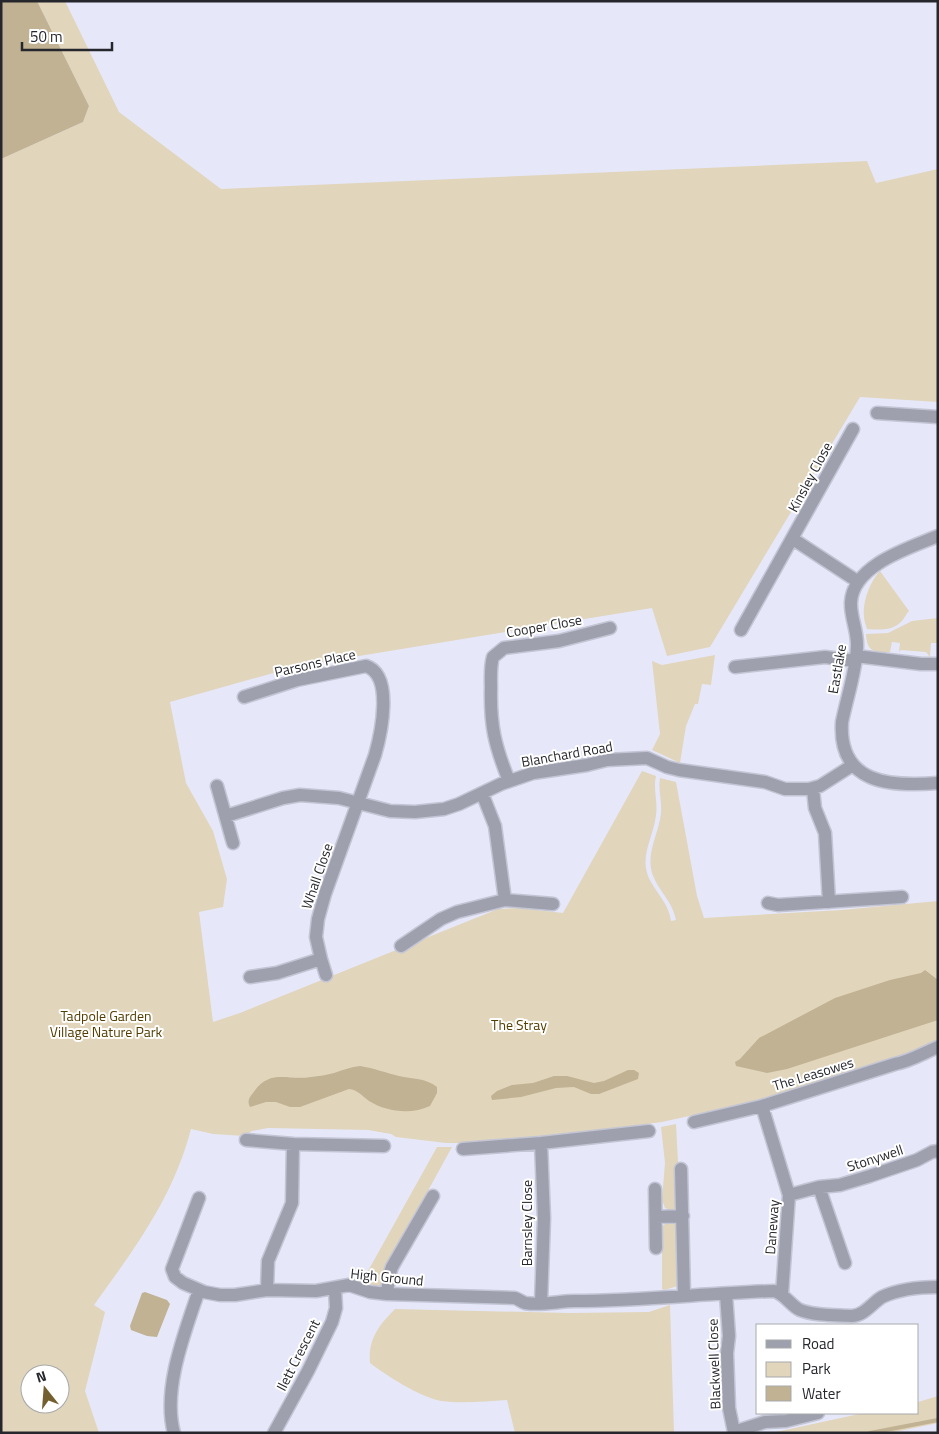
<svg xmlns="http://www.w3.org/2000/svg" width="939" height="1434" font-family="'Titillium Web',sans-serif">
<rect width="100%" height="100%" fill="#e6e8fa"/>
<path fill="#e1d5bb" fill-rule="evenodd" d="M37 1H65L119 112 221 189 867 161 876 183 938 169V402L860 397 710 647 667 656 652 608 298 666 170 702 186 783 213 831 227 879 223 907 199 912 213 1022 240 1013 498 909 518 908 563 913 642 771 656 776C653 789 658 802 656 815 654 836 640 854 648 876 655 892 669 903 671 921L676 920C672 900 658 891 652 873 646 852 659 833 661 813 662 801 658 790 660 778L676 782 697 896 704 918 841 910 938 901V1043L915 1054 757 1101 662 1122 560 1136 475 1143H446L396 1137 391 1134 368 1130 268 1128 252 1131 244 1136 213 1134 191 1129C173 1198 135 1248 94 1305L105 1312 85 1391 99 1433H1V159L83 122 89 106ZM30 1374H60V1404H30Z
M880 571 909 611C906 614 905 617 902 621 893 631 879 630 867 629 866 625 864 621 864 617 862 603 870 581 880 571Z
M938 618V643H931L930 657 926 652 901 650 899 652 900 643 892 642 890 652C875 652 867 653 866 634L888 633 912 621Z
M715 655 711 685 702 684 698 704H695L686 726 680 763 652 750 660 734 652 661 662 665Z
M676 1124 678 1162 676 1209 673 1211 665 1208 662 1200 665 1163 661 1127Z
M437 1147H452L385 1269 382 1286H374L363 1280Z
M667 1222 675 1223 677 1225 678 1286 664 1290 662 1289V1227Z
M670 1305 674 1433H515L507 1400C486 1401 463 1404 441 1401 420 1397 387 1376 370 1363 368 1339 379 1325 395 1309L569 1313 649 1312Z
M938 1396V1423L890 1433H771L864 1413H918V1402Z"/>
<path fill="#c0b292" d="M1 1H37L89 106 83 122 1 159Z
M925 970 938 980V1020L787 1069 767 1073 736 1066 735 1062 740 1059 759 1038 835 998 890 980 921 973Z
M360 1066C374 1068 386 1073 399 1076 412 1079 426 1078 437 1087V1093L430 1106C411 1115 387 1112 369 1101 362 1096 358 1090 349 1089L300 1107H290L276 1102H266L250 1107C247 1101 249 1098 253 1093 270 1068 287 1081 311 1077 319 1076 327 1075 334 1073 343 1070 351 1067 360 1066Z
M628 1070H634L639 1073 638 1079 599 1094H591L574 1087 556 1088 521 1097 492 1100 491 1096 497 1091 512 1085 533 1083 554 1076H567L594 1083 604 1081Z
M145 1292 167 1300 170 1304 157 1337 147 1336 131 1330 130 1326 142 1293Z"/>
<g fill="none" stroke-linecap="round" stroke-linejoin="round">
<path stroke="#c0b292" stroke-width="4" d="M870 1433 938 1420"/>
<defs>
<path id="minor" d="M877 413 938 417
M938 536C909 548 853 565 851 602 850 617 858 631 857 647 856 672 847 697 842 722 838 784 890 787 938 783
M793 539 857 581
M741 630 853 429
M856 656 921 664H938
M735 667 825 657 855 661
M244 697 297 680 366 666C394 675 381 734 375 755L325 894 318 919 316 937 321 959 277 973 250 977
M509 781C495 746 490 726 491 688 491 678 490 667 493 657L504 648 559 641 610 628
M217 786 233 843
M813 789 815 808 825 833 829 902
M482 793 495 826 505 900 553 904
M226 816 283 798 300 795 339 798 390 811 415 812 444 809 459 804 501 784 533 773 587 765 607 760 647 758 667 767 679 770 765 782 785 789H809L820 786 853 765
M768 903 778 905 902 897
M401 946 441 919 457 912 505 900
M321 959 326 975
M762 1106 789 1195 782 1294
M694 1122 762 1106 895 1064C911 1061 923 1053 938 1047
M246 1140 293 1144
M541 1143 649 1131
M463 1149 541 1143 544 1218 541 1303
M681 1169 684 1295
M819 1187 845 1263
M655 1189 656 1248
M789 1195 819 1187 840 1185 870 1176 917 1160 932 1152 938 1151
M199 1198 172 1269 175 1277 183 1283 204 1292 220 1295H235L267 1290 316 1291 349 1285 370 1292 387 1294 515 1298C518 1299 522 1302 525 1303 542 1306 559 1301 575 1301 642 1301 708 1293 774 1291 785 1294 790 1305 800 1310 815 1316 836 1315 852 1316 865 1315 872 1303 882 1297 899 1289 920 1287 938 1287
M656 1217 683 1216
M267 1290 268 1261 292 1203 293 1144 384 1146
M387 1294 389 1276 392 1267 433 1196
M726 1294 729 1336 727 1353 729 1408 734 1432 765 1422 786 1421 818 1413
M174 1433C162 1389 185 1332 199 1290
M274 1433 308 1371 332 1322 336 1308 335 1289"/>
</defs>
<use href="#minor" stroke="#c3c5d5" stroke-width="15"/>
<use href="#minor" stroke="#9ea0ae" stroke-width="12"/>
</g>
<g text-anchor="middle" stroke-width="4" stroke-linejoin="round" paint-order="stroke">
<g font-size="14" fill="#26272d" stroke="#fff">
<text transform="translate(810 477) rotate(-62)" y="5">Kinsley Close</text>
<text transform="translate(544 626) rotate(-10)" y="5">Cooper Close</text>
<text transform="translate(315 663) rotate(-13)" y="5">Parsons Place</text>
<text transform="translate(837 669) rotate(-80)" y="5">Eastlake</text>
<text transform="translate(567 754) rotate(-10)" y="5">Blanchard Road</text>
<text transform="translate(317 876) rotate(-71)" y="5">Whall Close</text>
<text transform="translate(813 1074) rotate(-17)" y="5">The Leasowes</text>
<text transform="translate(875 1158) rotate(-18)" y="5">Stonywell</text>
<text transform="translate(527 1223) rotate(-90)" y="5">Barnsley Close</text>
<text transform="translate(772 1227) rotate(-86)" y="5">Daneway</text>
<text transform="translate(387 1277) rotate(6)" y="5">High Ground</text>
<text transform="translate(298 1355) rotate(-63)" y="5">Ilett Crescent</text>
<text transform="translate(714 1364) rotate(-92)" y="5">Blackwell Close</text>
</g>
<g font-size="14" fill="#533d00" stroke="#fff">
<text x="106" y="1021">Tadpole Garden<tspan x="106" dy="16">Village Nature Park</tspan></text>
<text x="519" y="1030">The Stray</text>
</g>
</g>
<rect width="939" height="1434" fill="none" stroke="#26272d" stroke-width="5"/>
<rect x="756" y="1324" width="162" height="90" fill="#ffffff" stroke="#a8a9ab"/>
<rect x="766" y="1340" width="25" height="8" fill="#9ea0ae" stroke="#a8a9ab"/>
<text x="802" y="1349" font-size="15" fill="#26272d">Road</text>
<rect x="766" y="1362" width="25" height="15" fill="#e1d5bb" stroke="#a8a9ab"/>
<text x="802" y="1374" font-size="15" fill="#26272d">Park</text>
<rect x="766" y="1386" width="25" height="15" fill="#c0b292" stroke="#a8a9ab"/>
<text x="802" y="1399" font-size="15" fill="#26272d">Water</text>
<g transform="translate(45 1389) rotate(343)"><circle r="24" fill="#ffffff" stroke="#a8a9ab"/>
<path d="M0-4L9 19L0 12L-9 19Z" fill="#745f2e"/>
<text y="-8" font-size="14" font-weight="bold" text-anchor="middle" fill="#26272d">N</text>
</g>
<path d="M22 42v8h90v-8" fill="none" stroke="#26272d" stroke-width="2.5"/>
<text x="30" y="42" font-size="15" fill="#26272d" stroke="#ffffff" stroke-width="4" paint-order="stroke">50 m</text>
</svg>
